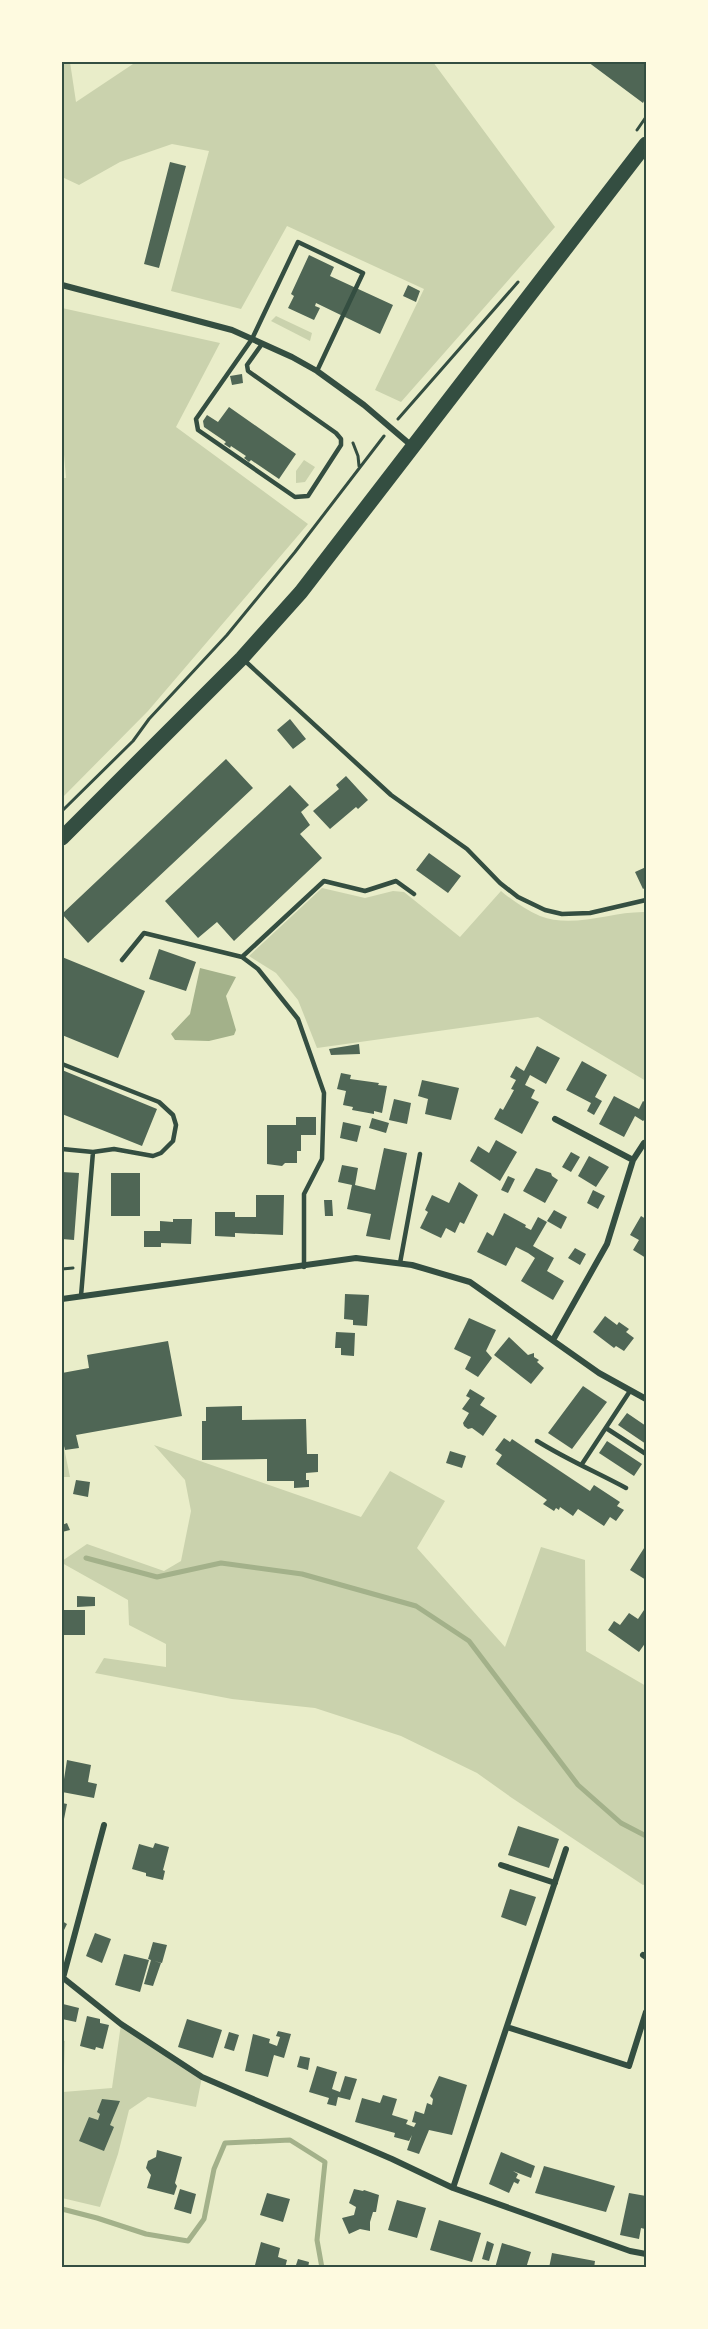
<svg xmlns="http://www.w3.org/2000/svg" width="708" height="2329" font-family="Merriweather,serif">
<rect width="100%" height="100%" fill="#e9edc9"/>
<path fill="#cad2ad" d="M62 62H70L76 102 136 62H433L555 227 401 402 375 390 424 289 287 226 241 309 171 291 209 151 172 144 120 162 79 185 62 177Z
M62 308 220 343 176 427 308 524 148 711 62 798V478H66L62 431Z
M276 316 312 333 310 341 271 321Z
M304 460 315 467 305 482 296 483V471Z
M322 888 365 898 393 891 404 892 460 937 501 891C513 901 526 910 540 916 574 929 612 911 646 912V1081L538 1017 317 1048 298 1000 276 973 249 956Z
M62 1438 70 1477H62Z
M154 1445 361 1517 390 1471 445 1501 417 1548 505 1647 541 1547 585 1560 586 1651 646 1686V1884L643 1885 512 1798 477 1773 401 1736 315 1708 232 1699 95 1673 104 1658 166 1667V1644L129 1625 128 1600 62 1563V1561L87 1544 164 1571 181 1561 191 1511 185 1480Z
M121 2024 202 2077 196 2107 148 2097 129 2110 118 2154 100 2207 62 2198V2040L65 2041 63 2092 112 2088Z"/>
<path fill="#a3b18a" d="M200 968 236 977 226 996 236 1030 234 1035 209 1041 175 1040 171 1034 190 1014Z"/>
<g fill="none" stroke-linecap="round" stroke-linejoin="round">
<path stroke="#a3b18a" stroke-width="5" d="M86 1558 157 1577 221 1563 302 1574 416 1606 469 1641 578 1785 621 1823 646 1836
M62 2209 97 2218 146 2234 188 2241 204 2219 214 2169 225 2143 290 2140 325 2162 317 2240 322 2268"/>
</g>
<path fill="#4f6655" d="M588 62H646V97L643 103Z
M170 162 186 166 159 268 144 264Z
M309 255 334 267 330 276 393 305 380 334 316 303 315 306 320 308 314 320 288 308 294 296 291 294Z
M408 285 420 291 416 302 403 296Z
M242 374 243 383 232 385 230 376Z
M229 407 296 454 279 479 251 460 249 462 244 458 246 456 231 446 230 448 224 444 226 442 204 427 203 421 207 415 218 422Z
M290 719 306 739 293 749 277 730Z
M226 759 253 788 88 943 62 914Z
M346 776 368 800 358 809 356 807 330 829 313 811 339 789 336 785Z
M290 785 309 805 301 812 310 825 300 834 322 858 234 941 217 922 198 938 165 901Z
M429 853 461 876 448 893 416 870Z
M646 867V887L643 889 635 872Z
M159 949 196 962 186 991 149 979Z
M62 957 145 991 118 1058 62 1035Z
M359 1044 360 1054 331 1055 329 1049Z
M537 1046 560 1058 546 1084 530 1075 525 1085 535 1090 531 1098 539 1102 522 1134 494 1119 500 1108 503 1110 514 1090 511 1089 516 1080 510 1077 516 1066 524 1071Z
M582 1061 607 1075 595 1097 602 1101 594 1115 587 1111 591 1103 566 1090Z
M62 1070 157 1109 142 1146 62 1114Z
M341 1073 351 1075 350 1079 379 1083 378 1085 387 1086 382 1113 374 1111V1114L352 1110 353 1107 343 1105 346 1091 337 1089Z
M422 1080 459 1088 451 1120 425 1114 428 1099 418 1096Z
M614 1096 639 1109 643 1101 646 1103V1118L643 1121 635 1116 624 1137 599 1124Z
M394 1099 411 1103 407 1124 389 1120Z
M296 1117H316V1135H301V1151H297V1163H285L282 1166 267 1164V1125H296Z
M372 1118 389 1123 386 1133 369 1128Z
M343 1122 361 1126 357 1142 340 1138Z
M496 1140 517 1152 500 1181 470 1161 478 1146 489 1153Z
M384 1148 407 1153 390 1240 366 1236 371 1214 347 1209 352 1185 338 1182 342 1165 358 1168 355 1185 375 1190Z
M571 1152 580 1157 571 1172 562 1167Z
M589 1156 609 1167 596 1187 578 1176Z
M536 1168 551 1173 552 1176 558 1180 545 1203 523 1191Z
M62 1172 79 1173 74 1240 62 1239Z
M111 1173H140V1216H111Z
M508 1176 515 1179 508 1193 501 1190Z
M459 1182 478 1195 464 1224 460 1222 455 1233 446 1228 441 1238 420 1228 428 1212 425 1210 432 1195 449 1203Z
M593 1190 605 1196 598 1209 587 1203Z
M256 1195H284L283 1235 235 1233V1237L215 1236V1212H235V1217H256Z
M324 1200H332L333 1216H325Z
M554 1210 567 1217 561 1229 547 1221Z
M504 1213 526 1225 525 1227 531 1230 538 1217 547 1222 533 1246 554 1258 547 1271 564 1281 553 1300 521 1281 535 1258 528 1253 516 1247 506 1266 477 1252 487 1232 493 1236Z
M641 1216 646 1219V1258L633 1250 639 1240 630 1235Z
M173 1219H192L191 1244 161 1243V1247H144V1231H160V1221L173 1222Z
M575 1248 586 1254 580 1265 568 1258Z
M345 1294 369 1295 367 1326 353 1325V1320L344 1319Z
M605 1316 617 1325 619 1322 629 1329 626 1332 634 1338 624 1351 616 1346 614 1348 593 1332Z
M469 1318 496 1330 486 1351 492 1358 478 1377 465 1369 471 1357 454 1349Z
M336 1332 355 1333 354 1356 341 1355V1348H335Z
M509 1337 528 1355 534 1353V1357L539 1360 537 1362 544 1368 531 1384 494 1355Z
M168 1341 182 1416 76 1435 79 1448 65 1450 62 1438V1373L89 1368 87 1355Z
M583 1386 607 1402 572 1449 548 1433Z
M470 1389 485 1398 480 1405 497 1416 483 1436 472 1428 468 1429 464 1426 463 1423 469 1413 462 1409 470 1398 466 1396Z
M242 1406V1420L306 1419 307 1454H318V1472L306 1473V1480H309V1487L294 1488V1481H267V1459L202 1460V1421H206V1407Z
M627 1413 646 1426V1444L618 1425Z
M504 1438 510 1442 512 1439 590 1491 594 1485 620 1502 617 1506 624 1510 616 1521 610 1517 604 1526 578 1509 573 1516 560 1507 559 1510 556 1508 554 1511 543 1504 547 1500 496 1464 502 1455 495 1450Z
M607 1441 642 1464 634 1476 599 1453Z
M450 1451 466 1456 462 1468 446 1463Z
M76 1480 90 1482 88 1497 73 1494Z
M67 1523 70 1530 62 1532V1525Z
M646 1545V1580L630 1570Z
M77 1596 95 1597V1606L77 1607Z
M646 1607V1642L639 1652 608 1630 614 1621 620 1625 629 1613 638 1619Z
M62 1610H85V1635H62Z
M67 1760 91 1765 88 1782 97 1784 94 1798 62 1792Z
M62 1803 67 1804 63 1824H62Z
M518 1826 559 1839 549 1868 508 1855Z
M155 1843 169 1847 163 1870 165 1871 163 1880 146 1876V1873L132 1869 139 1844 153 1848Z
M510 1889 536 1897 526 1926 501 1917Z
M62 1921 67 1924 62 1934Z
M95 1933 111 1939 102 1963 86 1956Z
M153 1942 167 1945 162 1963 154 1961 161 1963 153 1986 144 1984 151 1960 148 1959Z
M124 1954 149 1960 140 1992 115 1985Z
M63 2004 79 2008 76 2022 62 2019Z
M87 2016 100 2019V2023L109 2025 103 2049 96 2047 95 2050 80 2046Z
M187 2019 222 2030 213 2058 178 2047Z
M278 2031 291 2034 284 2058 274 2055 268 2077 245 2071 253 2034 270 2039 269 2043 277 2046 280 2037 276 2036Z
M229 2032 239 2035 234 2051 224 2048Z
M300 2056 310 2058 308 2070 297 2067Z
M317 2066 337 2072 332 2089 340 2092 345 2076 357 2079 350 2100 338 2097 336 2106 327 2104 329 2098 309 2092Z
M439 2076 467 2085 452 2135 429 2130 419 2154 407 2150 412 2135 409 2141 394 2137 395 2133 355 2122 362 2098 380 2103 383 2095 397 2099 392 2115 408 2120 406 2124 414 2127 416 2123 412 2122 415 2111 424 2114 427 2103 432 2105 433 2099 430 2096Z
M102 2099 120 2101 110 2125 114 2127 104 2151 79 2141 89 2117 98 2120 100 2114 97 2112Z
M157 2150 182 2157 175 2183 177 2186 174 2195 147 2188 151 2175 146 2168 148 2161 156 2157Z
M501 2152 535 2166 531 2178 513 2171 518 2174 516 2178 520 2180 518 2184 514 2182 509 2193 489 2184Z
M544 2166 615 2186 606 2212 535 2193Z
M180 2189 196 2194 191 2214 174 2209Z
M354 2189 363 2191 364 2190 379 2195 376 2212H373L370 2222V2231L360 2229 349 2234 342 2218 354 2215 356 2207 349 2203Z
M267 2193 290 2199 283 2222 260 2215Z
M629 2193 646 2196V2221L645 2229 641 2228 639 2239 620 2235Z
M397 2200 426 2208 417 2238 388 2230Z
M439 2220 481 2233 472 2262 430 2250Z
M487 2241 494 2244 489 2261 482 2259Z
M261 2242 280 2248 278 2257 287 2260 285 2268H264L255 2265Z
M502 2243 531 2252 526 2268H495Z
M552 2253 595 2261 594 2268H549Z
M298 2259 309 2262 308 2268H295Z"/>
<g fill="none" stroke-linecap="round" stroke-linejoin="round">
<path stroke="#344e41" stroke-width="3" d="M637 130 646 117
M398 419 518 282
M353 443 358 456 359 466
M62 811 133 741 149 719 227 635 295 552 384 436
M62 1269 73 1268"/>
<path stroke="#344e41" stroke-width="4.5" d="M262 344 247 365 248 371 336 433 341 439V445L308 496 295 497 198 430 196 419 252 339 298 242 363 273 317 371
M244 660 391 795 467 849 500 883 518 897 545 910 562 914 590 913 646 900
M242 957 324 881 365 891 396 881 414 894
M122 960 144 933 242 957 258 969 298 1019 324 1093 322 1159 304 1194V1267
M62 1064 159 1102 173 1115 176 1125 173 1141 161 1153 153 1156 114 1149 93 1152 62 1149
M400 1263 420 1154
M81 1296 93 1152
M606 1428 646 1454
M537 1441C566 1459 596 1472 626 1488
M582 1464 630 1391"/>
<path stroke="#344e41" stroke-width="6" d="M62 285 232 330 292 357 317 371 364 405 412 446
M555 1119 633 1160
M62 1299 356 1258 412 1265 470 1282 599 1373 646 1399
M553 1340 607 1244 633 1160 644 1143
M501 1865 555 1883
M643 1955 646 1957
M62 1977 121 2024 202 2077 392 2159 453 2188 630 2251 646 2254
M63 1978 104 1825
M507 2027 629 2066 646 2012
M453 2188 566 1849"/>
<path stroke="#344e41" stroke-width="15" d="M62 838 242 658 301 592 646 144"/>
</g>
<rect width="708" height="2329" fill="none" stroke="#fefae0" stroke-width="126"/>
<rect x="63" y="63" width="582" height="2203" fill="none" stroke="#344e41" stroke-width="2"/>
</svg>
